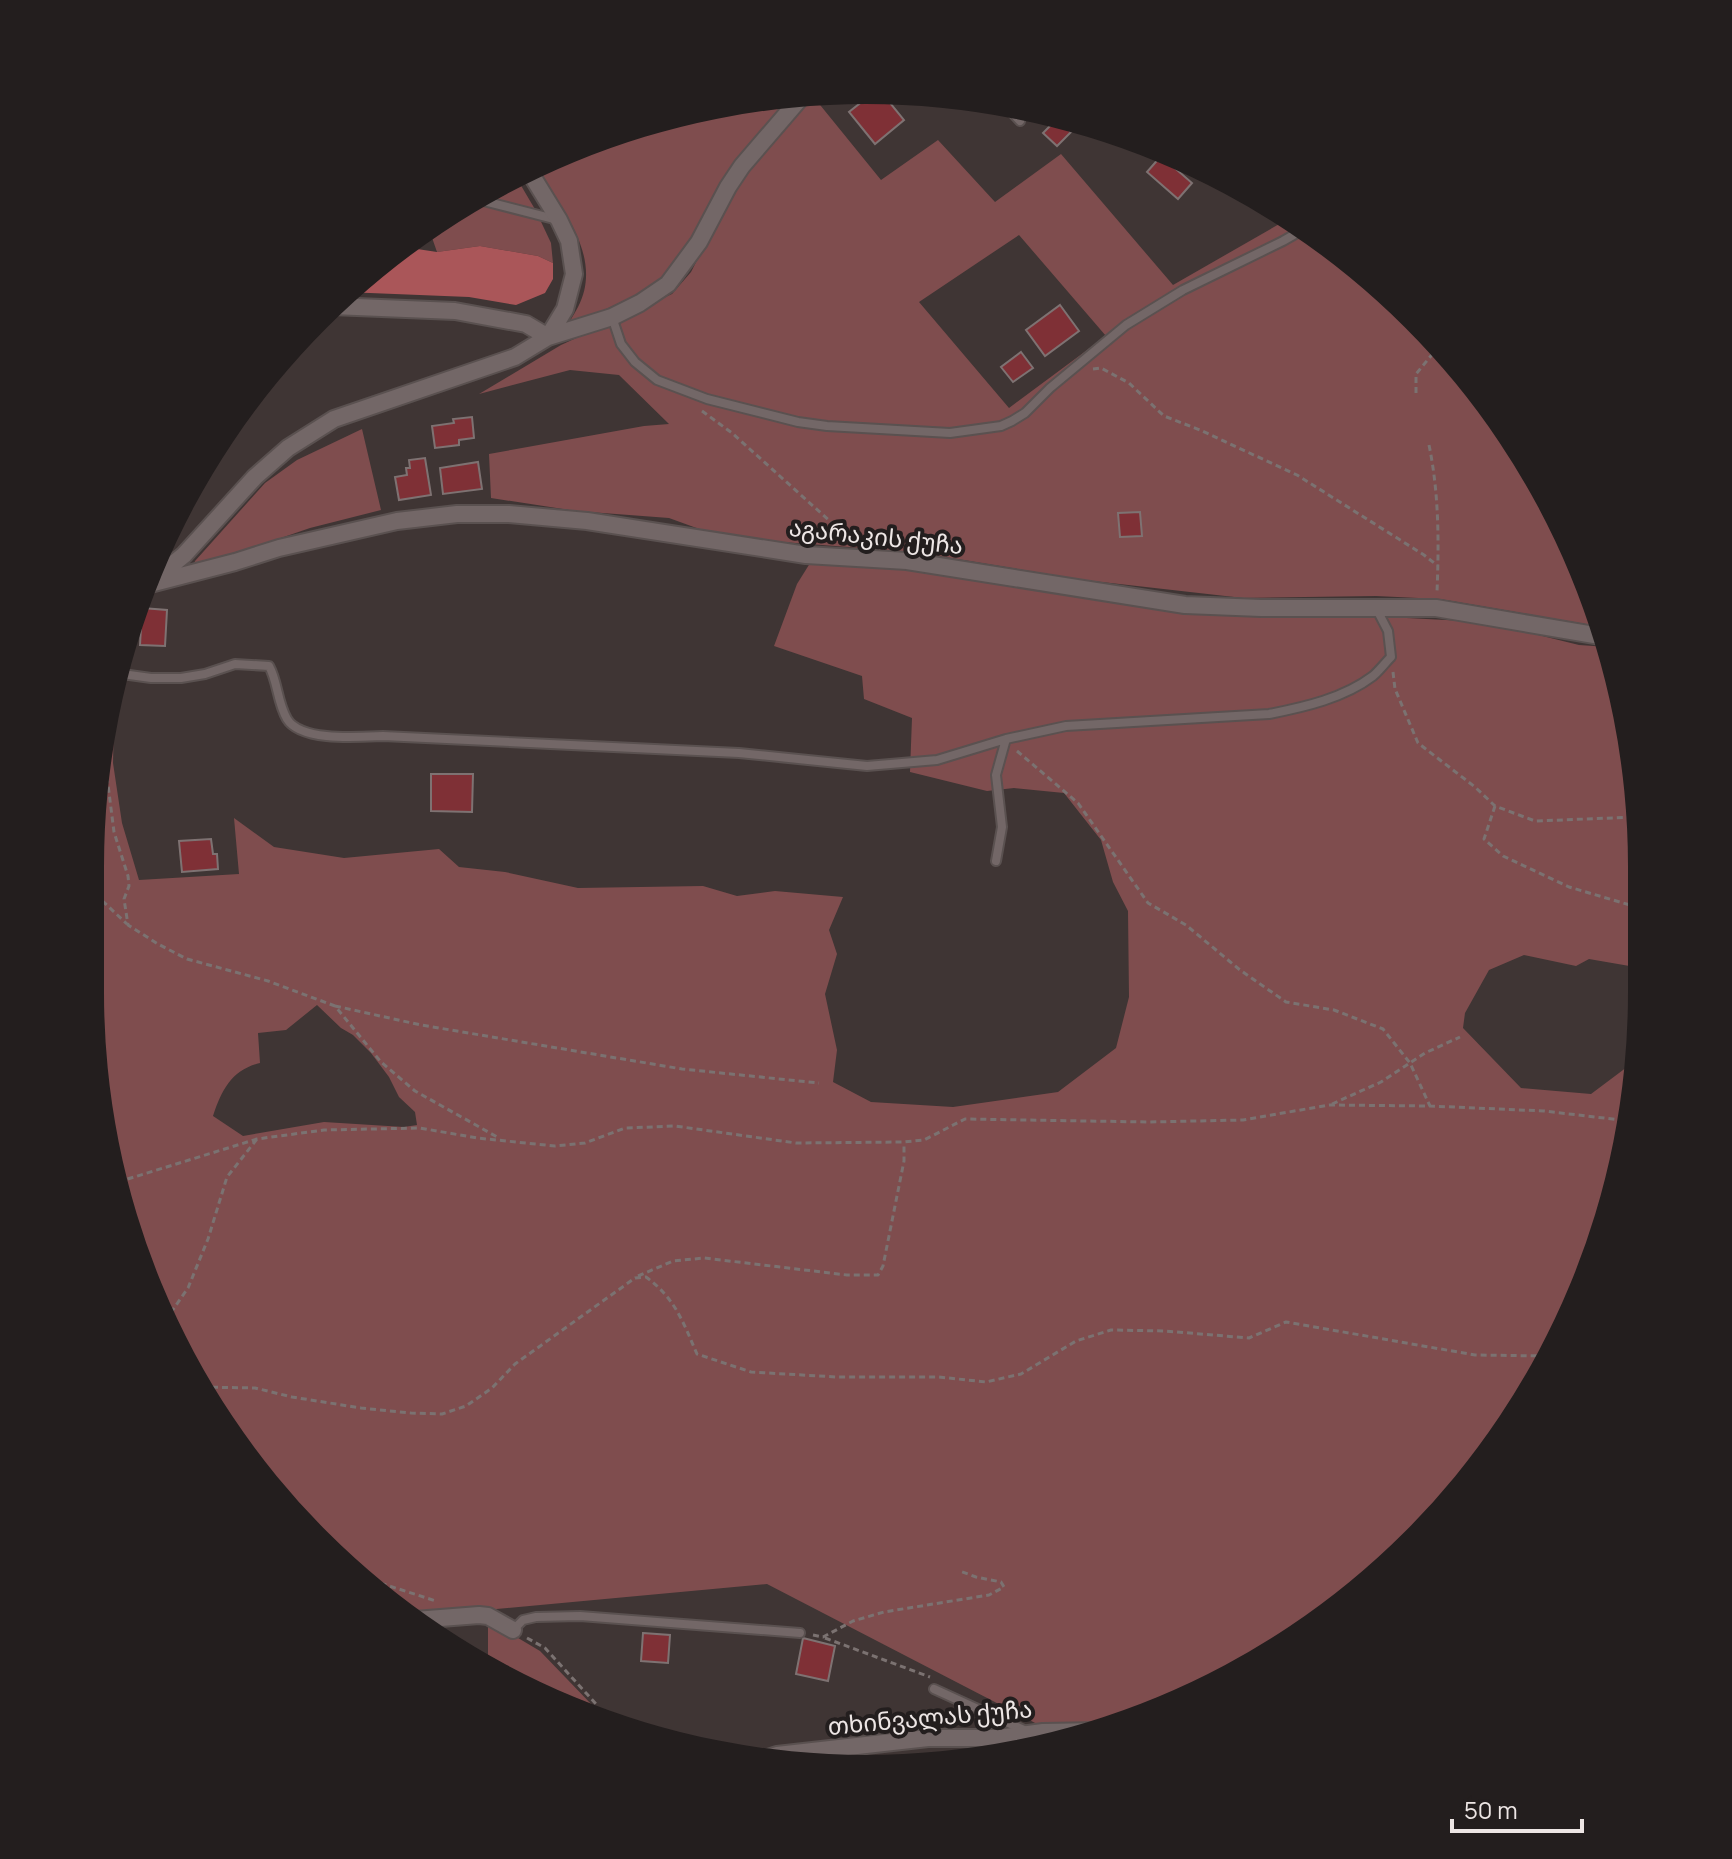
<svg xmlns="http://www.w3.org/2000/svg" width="1732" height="1859" font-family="Manrope,'Noto Sans Georgian',sans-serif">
<rect width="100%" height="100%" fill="#3f3534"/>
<path fill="#7f4d4e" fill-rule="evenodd" d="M812 95 881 180 938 140 995 202 1061 154 1173 285 1288 219 1338 250 1449 354 1538 478 1601 616 1603 627 1440 599 1376 596 1243 598 1084 580 915 552 754 540 713 534 669 518 576 511 491 498 489 454 644 426 669 424 619 375 570 370 479 394 561 345 672 294 691 272 736 184ZM1019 235 1106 336 1009 408 919 302Z
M795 96 695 240 659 284 564 329C569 322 574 315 578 307 604 257 561 208 536 168L616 131 764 97Z
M516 177 536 211 551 243 553 263 538 256 480 246 437 252 429 229 478 194Z
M362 429 381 510 310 528 193 568 195 561 265 483 297 460Z
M812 560 904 570 1179 612 1348 615 1485 622 1579 645 1608 647 1635 764 1641 968 1589 959 1576 966 1524 955 1489 970 1465 1013 1463 1028 1521 1088 1591 1094 1631 1064H1635L1627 1144 1583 1290 1511 1424 1414 1542 1297 1638 1124 1724 1039 1725 767 1584 411 1617 355 1577 250 1465 170 1336 105 1145 92 815 99 768H103L101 760 115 671 113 763 122 823 139 880 239 874 234 818 274 847 344 858 439 849 459 867 505 872 578 888 703 886 737 896 775 891 843 897 829 930 837 954 825 994 837 1050 833 1082 871 1102 953 1107 1058 1092 1116 1048 1129 997 1128 911 1113 882 1101 840 1064 793 1014 788 987 791 910 772 912 718 864 699 862 676 774 646 797 584ZM317 1005 341 1028 353 1035 371 1053 389 1077 399 1097 415 1112 417 1125 404 1127 324 1122 243 1136 213 1116C222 1089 232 1070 260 1063L258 1033 286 1030Z
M488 1620 540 1651 593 1706 595 1714 488 1669Z"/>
<path fill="#aa5659" d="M480 246 538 256 553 263V279L545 293 516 305 469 297 345 292 354 283 404 247 437 252Z"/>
<path fill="#7f3036" stroke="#7e7272" stroke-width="2" d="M873 93H882L904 120 875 144 849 112Z
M1057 119 1071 132 1057 146 1043 133Z
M1161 156 1192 183 1178 199 1147 172Z
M1060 305 1079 331 1045 356 1026 330Z
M1021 352 1033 368 1013 382 1001 367Z
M472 417 474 438 459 440V445L435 448 432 426 454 423 453 419Z
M425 458 431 495 399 500 395 477 407 475 406 468H410L409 460Z
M478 462 482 489 443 494 440 468Z
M1140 512 1142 536 1120 537 1118 513Z
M142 608 167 610 165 646 140 645Z
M431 774H473L472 812 431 811Z
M211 839 213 854H217L218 869 182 872 179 841Z
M643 1633 670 1635 668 1663 641 1661Z
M803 1638 835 1646 828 1681 796 1674Z"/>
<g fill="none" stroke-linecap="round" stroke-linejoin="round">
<defs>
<path id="lane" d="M1007 107 1020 121
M472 198 558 220
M612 317 621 344 635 362 657 380 707 399 798 422 827 426 950 433 1001 426 1012 421 1025 413 1050 388 1126 325 1183 290 1283 241 1297 233 1300 227
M115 673 151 678H181L205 674 235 664 269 666C278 682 277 702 287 719 301 742 359 737 383 736L739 753 867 766 937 760 1006 739
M996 861 1002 827 996 775 1006 739 1066 726 1269 714C1305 707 1344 698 1373 676 1379 671 1385 663 1391 657L1388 631 1376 608
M513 1630 523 1620 536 1617 580 1616 800 1633
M934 1689 1026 1731"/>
<path id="street" d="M332 306 455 311 526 324 548 337 612 317 640 303 668 284 699 242 728 187 742 166 803 95
M152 581 184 555 255 477 288 448 334 419 515 357 548 337 565 309 574 274 569 241 559 220 529 171
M146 585 235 562 279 548 397 521 457 514H509L587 521 806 555 907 561 1185 605 1261 608H1436L1606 637
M415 1620 479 1615 488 1616 513 1630
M765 1759 777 1755 928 1738H998L1043 1732 1100 1731"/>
</defs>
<use href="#lane" stroke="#5a5150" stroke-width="12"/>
<use href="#street" stroke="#5a5150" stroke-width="20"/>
<path stroke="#7b7271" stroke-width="3" stroke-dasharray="6 4" stroke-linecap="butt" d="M1093 369 1101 368 1129 383 1164 416 1200 430 1297 475 1424 555 1438 566
M1416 393V374L1440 345
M702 411 732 433 832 523 843 540
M1429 445C1439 493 1439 543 1437 592
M1393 672 1395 689 1418 743 1475 787 1495 806 1535 821 1637 817
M104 737 105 761 114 832 128 876 129 886 124 899 128 925 158 944 187 959 268 981 335 1006 381 1062 415 1091 499 1138
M1017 751 1078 803 1148 903 1186 925 1240 970 1286 1002 1334 1010 1383 1029 1410 1063 1430 1106
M1495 806 1484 839 1503 856 1569 887 1640 908
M95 894 127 924
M335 1006 421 1025 682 1069 819 1083
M1332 1104 1381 1082 1425 1053 1460 1037
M118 1182 257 1139 324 1130 420 1128 477 1138 555 1146 585 1143 625 1128 675 1126 796 1143 904 1142 924 1140 965 1119 1149 1122 1243 1120 1329 1105 1430 1106 1544 1111 1629 1121
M638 1276 673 1261 704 1258 847 1275H878L883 1266 904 1161V1143
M165 1321 188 1288 208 1239 227 1177 257 1139
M202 1387 255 1388 292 1397 361 1408 411 1413 442 1414 466 1406 492 1388 515 1364 635 1278 646 1277C675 1298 683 1322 697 1354L751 1372 837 1377H939L986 1382 1021 1374 1076 1341 1111 1330 1165 1331 1249 1338 1286 1322 1475 1355 1548 1356
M352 1574 436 1601
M813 1635 823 1637 853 1621 884 1612 989 1595 1004 1587 1001 1582 976 1577 960 1571
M527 1638 545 1648 596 1704 600 1716
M825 1638 930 1677"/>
<use href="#lane" stroke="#736767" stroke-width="8"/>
<use href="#street" stroke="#736767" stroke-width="16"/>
</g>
<g text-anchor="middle" stroke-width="8" stroke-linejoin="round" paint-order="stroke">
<g font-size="24" fill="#ede6e5" stroke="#231e1e">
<text transform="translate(876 537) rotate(6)" y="8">აგარაკის ქუჩა</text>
<text transform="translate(930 1718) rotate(-5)" y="8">თხინვალას ქუჩა</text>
</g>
</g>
<path d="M0 0H1732V1859H0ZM866 104H866A762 762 0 0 1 1628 866V993A762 762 0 0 1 866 1755H866A762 762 0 0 1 104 993V866A762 762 0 0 1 866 104Z" fill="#231e1e" fill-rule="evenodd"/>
<path d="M1452 1819v12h130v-12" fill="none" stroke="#ede6e5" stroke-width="4"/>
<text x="1464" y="1819" font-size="24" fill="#ede6e5" stroke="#231e1e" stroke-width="6" paint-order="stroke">50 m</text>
</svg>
